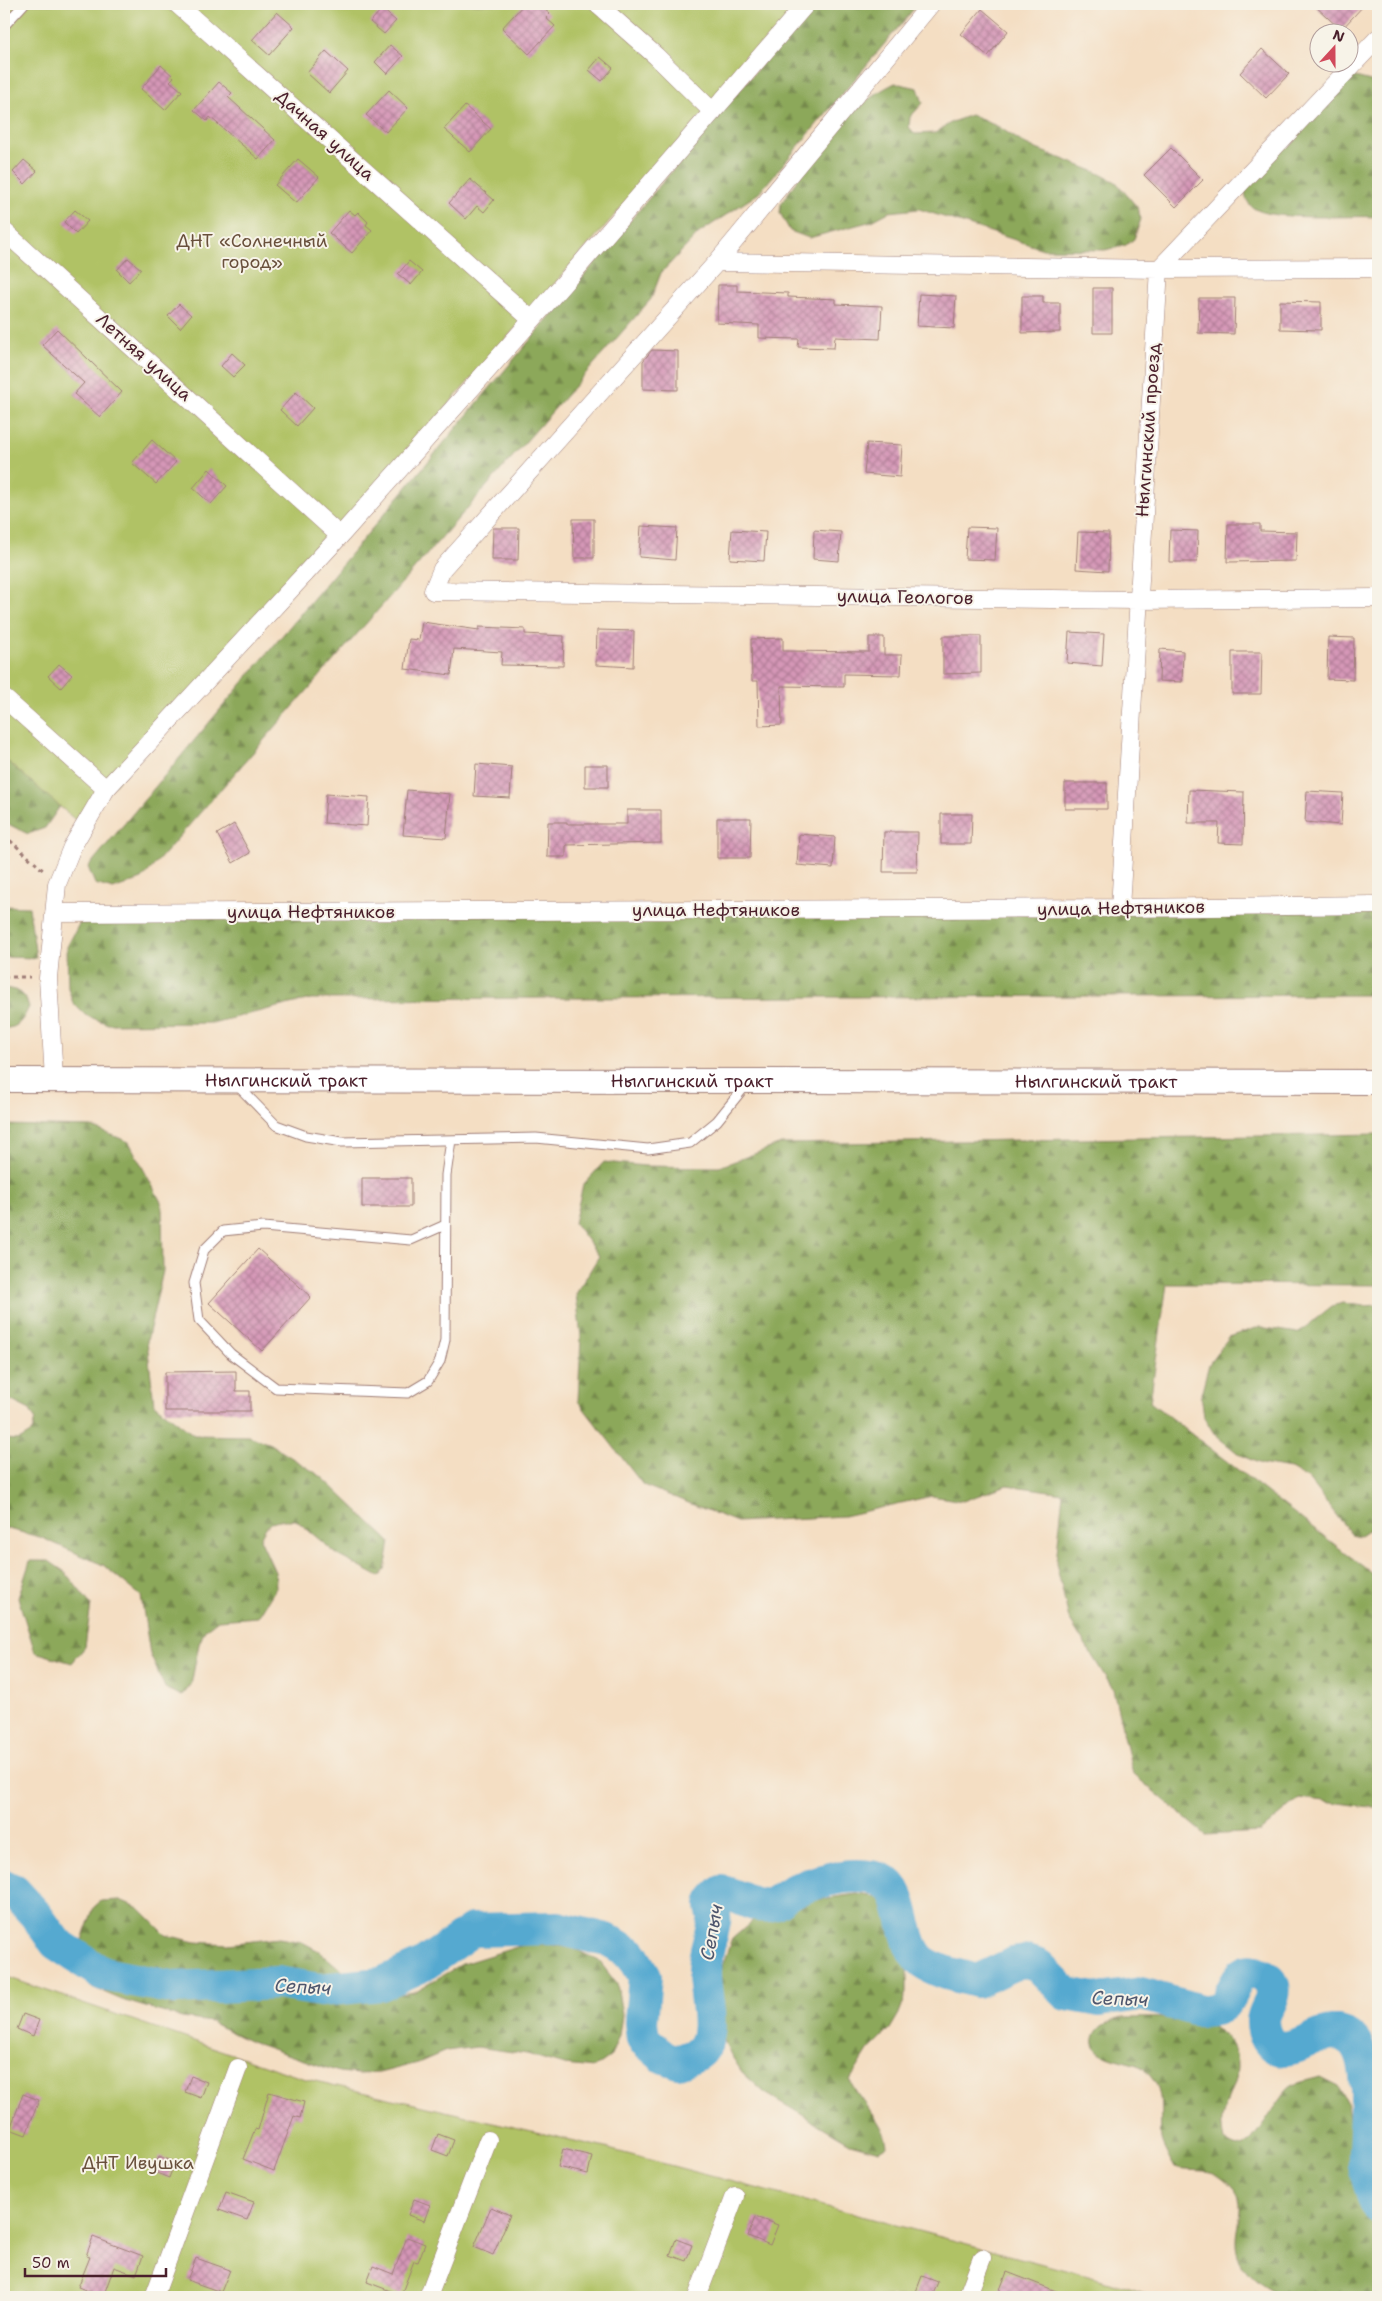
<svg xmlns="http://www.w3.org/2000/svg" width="1382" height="2301" font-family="'Shantell Sans',sans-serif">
<defs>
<pattern id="forest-firs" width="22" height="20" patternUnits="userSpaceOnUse" patternTransform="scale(1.25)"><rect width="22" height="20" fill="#8ca85a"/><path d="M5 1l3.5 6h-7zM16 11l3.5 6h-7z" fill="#74884b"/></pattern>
<pattern id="building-cross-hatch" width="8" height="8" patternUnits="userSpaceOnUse" patternTransform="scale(1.25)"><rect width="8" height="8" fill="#d597b7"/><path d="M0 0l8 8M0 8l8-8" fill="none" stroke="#af7b95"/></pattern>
</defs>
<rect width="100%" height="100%" fill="#f7f3e8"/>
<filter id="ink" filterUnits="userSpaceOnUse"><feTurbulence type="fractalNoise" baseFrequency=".02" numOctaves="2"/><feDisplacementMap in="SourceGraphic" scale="10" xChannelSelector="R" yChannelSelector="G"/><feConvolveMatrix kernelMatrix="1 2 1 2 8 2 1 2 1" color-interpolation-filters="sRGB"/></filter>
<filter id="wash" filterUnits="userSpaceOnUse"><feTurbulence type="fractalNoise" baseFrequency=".0096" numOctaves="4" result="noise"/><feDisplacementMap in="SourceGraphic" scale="20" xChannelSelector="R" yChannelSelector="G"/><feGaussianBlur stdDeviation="1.12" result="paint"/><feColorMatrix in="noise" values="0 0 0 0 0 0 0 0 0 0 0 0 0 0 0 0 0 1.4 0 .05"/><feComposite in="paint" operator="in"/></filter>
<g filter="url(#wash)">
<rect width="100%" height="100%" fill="#f4dec3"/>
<path fill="url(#forest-firs)" stroke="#6b6442" d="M812 4H918L759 193 699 233 661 273 651 299 142 879 113 889 95 884 88 867Z
M1348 75 1378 83V217C1351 215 1270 222 1252 207 1245 201 1245 191 1243 182Z
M895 83 918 88 923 103 910 117 909 127 915 134 935 133 952 122 971 115 999 127 1026 145 1096 172 1116 182 1137 207 1141 219 1134 239 1126 245 1105 250 1043 249 919 209 889 212 872 221 809 238 790 231 780 213 781 204C811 159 845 107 895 83Z
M4 728 65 799 45 828 28 834 4 822Z
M4 906 29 907 36 958 4 957Z
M1378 912V995L311 999 212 1023 108 1024 85 1015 73 1003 68 988 67 947 79 924 99 917Z
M4 988C18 990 25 992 29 1007 23 1019 19 1029 4 1028Z
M4 1125 92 1127 129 1142 162 1204 163 1271 147 1341 154 1404 194 1435 249 1436 270 1444 322 1477 390 1542 385 1570 379 1577 339 1556 296 1520C274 1520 269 1518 260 1539L275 1572 276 1588 258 1617 218 1620 205 1630 199 1644 191 1685 182 1696 165 1688 150 1654 141 1596 103 1565 40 1537 4 1528V1439L19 1440 32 1432 35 1419 30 1410 4 1397Z
M1378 1134V1285L1167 1284 1150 1402 1378 1578V1808L1300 1798 1260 1832 1206 1835 1133 1774 1113 1689 1069 1619 1056 1563 1063 1493 1007 1485 963 1501 932 1496 844 1516 737 1522 643 1485 578 1401 581 1337 576 1294 599 1256 574 1223 583 1185 604 1162 645 1166 719 1167 781 1144Z
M1343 1303 1364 1306 1378 1305C1378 1315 1375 1344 1378 1352V1518L1376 1525 1360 1536 1351 1534 1308 1479 1291 1469 1261 1464 1240 1455 1215 1435 1204 1417 1201 1394 1209 1364 1229 1337 1259 1327 1298 1333 1332 1306Z
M30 1561H49L65 1572 91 1605 85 1647 72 1663 35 1652 18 1598Z
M857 1894 877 1897 892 1911 907 1971V1992L900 2012 890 2029 868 2051 850 2080C860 2103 885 2121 887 2146L879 2151 850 2143 765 2093 742 2072 731 2055 717 2026 715 2004 717 1979 732 1939 763 1912 814 1900Z
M120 1900 139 1908 166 1935 196 1942 228 1944 279 1938 302 1942 319 1951 359 1985 386 1996 414 1992 462 1964 520 1946 540 1943 573 1948 599 1961 617 1984 622 2015 619 2035 611 2056 594 2068 564 2065 527 2054 477 2047 446 2051 418 2063 379 2073 359 2074 339 2072 251 2042 211 2022 182 2018 122 2000 92 1987 81 1972 77 1954 94 1907 101 1901Z
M1123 2018C1161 2018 1237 2011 1237 2066 1237 2083 1225 2102 1222 2118 1221 2126 1223 2134 1224 2141 1230 2145 1235 2149 1242 2147 1253 2145 1276 2101 1288 2089 1295 2082 1311 2080 1320 2077L1338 2086 1348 2104 1357 2164 1370 2212 1378 2226V2297H1285C1262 2288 1235 2269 1236 2241 1236 2229 1241 2215 1240 2203 1239 2191 1225 2180 1216 2174 1207 2169 1187 2172 1175 2168 1170 2159 1163 2149 1161 2140 1159 2122 1164 2100 1156 2083 1153 2078 1147 2071 1143 2068 1131 2059 1085 2060 1095 2035 1100 2023 1112 2021 1123 2018Z"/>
<path fill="#b0c265" stroke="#7d7048" d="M4 4H800L80 824 4 758Z
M4 1976 302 2078 601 2147 1107 2281 1157 2297H4Z"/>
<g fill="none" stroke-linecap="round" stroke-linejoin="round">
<path stroke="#54a9d0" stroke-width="34" d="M4 1886 14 1891 35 1914 56 1943 103 1974 175 1988 278 1983 320 1990 381 1984 423 1965 472 1930 558 1928 607 1940 632 1954 645 1976 641 2022 643 2039 664 2057 678 2062C686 2059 696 2056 701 2050 717 2032 703 1993 704 1971 704 1954 711 1939 714 1922 717 1907 703 1909 722 1892 737 1894 752 1908 769 1905 778 1903 786 1893 795 1890 821 1880 858 1870 884 1881 907 1891 900 1945 923 1962 939 1973 959 1976 977 1981L1013 1964 1026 1962 1039 1966 1067 1994 1100 2000 1141 1994 1201 2011C1208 2011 1217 2010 1223 2005 1234 1996 1236 1960 1262 1975 1287 1990 1264 2005 1263 2021 1263 2034 1269 2048 1283 2049 1302 2049 1318 2032 1337 2033 1382 2038 1363 2133 1365 2164 1367 2178 1373 2194 1378 2207"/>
</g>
<g id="blocks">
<path fill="url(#building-cross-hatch)" d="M524 4H538L550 14 546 18 555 26 529 54 502 28Z
M1313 4H1365L1341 30Z
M382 9 396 21 384 34 370 22Z
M982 9 1008 31 988 56 961 34Z
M277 12 294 27 269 55 252 40Z
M390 45 403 56 387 74 375 62Z
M1262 49 1289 74 1266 98 1240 73Z
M326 51 348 71 329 93 307 73Z
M600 57 613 68 602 81 589 70Z
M161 65 174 77 170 81 182 91 165 110 141 89Z
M219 82 232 93 228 97 275 140 258 159 210 117 207 121 194 110Z
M389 90 408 108 386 132 366 115Z
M465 106 491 129 470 152 444 129Z
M1171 148 1203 180 1176 207 1144 175Z
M298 159 319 177 296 203 275 185Z
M24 160 37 171 25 184 13 172Z
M470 179 494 200 484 212 477 206 466 219 449 203Z
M75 210 88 221 76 234 64 222Z
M349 210 355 215 358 212 368 222 366 225 372 230 352 253 329 233Z
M128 258 141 269 129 282 117 270Z
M409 261 422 272 411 285 398 274Z
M718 285H737V291L788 293V297L836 299V304L882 306 880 339 835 337 834 348 798 347 799 339 759 338V325L717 323Z
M1093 288H1112V333H1093Z
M919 294 956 296 954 328 917 326Z
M1022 296H1043V303H1060V332L1022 333Z
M1199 298H1235L1234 334 1198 333Z
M1280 301 1321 302V330L1280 329Z
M179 304 191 315 180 328 168 316Z
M57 329 122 392 100 417 74 394 84 383 42 345Z
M652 350 678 351V390L643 389V361Z
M232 353 245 365 233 377 221 366Z
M296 392 313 408 297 426 280 410Z
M152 440 176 462 156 484 132 463Z
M867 443 902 445 900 477 864 474Z
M209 469 227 486 211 504 193 488Z
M573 519H594V558H574Z
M1228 524H1260V531L1297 532 1296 561 1227 562Z
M641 526 677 528 675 560 639 557Z
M967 527 997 528 995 560 965 559Z
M493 528H519L518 560H492Z
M732 530 766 532 764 561 730 559Z
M814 530 841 532 839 561 813 559Z
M1170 530 1198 531 1197 562H1169Z
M1078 532 1109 533 1108 571 1076 569Z
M422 622 479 630V627L525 629V634L564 636 563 666 501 665 502 652 454 649 451 675 405 669 409 639 419 640Z
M597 630 634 631 633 667 596 665Z
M1069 632 1104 634 1102 666 1067 663Z
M943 636H981V673L943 674Z
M869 637H884V655H902L901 675 844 674V687L781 686 782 725 759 726 758 681H752L751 639 783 638V651L869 652Z
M1328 637 1354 638 1353 680 1327 679Z
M1160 649 1183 651 1182 682 1159 681Z
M1232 652H1262L1261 694H1232Z
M59 664 72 675 61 688 48 676Z
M476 764 512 767 510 798 474 796Z
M585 765H608V787H585Z
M1065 783H1107V809H1065Z
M407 790 450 794 446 838 403 835Z
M1189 790 1244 792 1243 844 1218 843 1219 823H1188Z
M1307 791 1343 793 1341 825 1305 822Z
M326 794 369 797 367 826 324 823Z
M627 810H661V843L566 845V857H547L548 822H567V824H627Z
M941 814H972L971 844H941Z
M717 818H751L750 858H717Z
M234 824 250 853 233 863 217 834Z
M884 832H918L917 872H883Z
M799 834 835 837 833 868 797 865Z
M362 1178H411V1207H362Z
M258 1249 311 1297 262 1351 209 1303Z
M236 1371V1391H250V1411H165V1372Z
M23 2014 39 2020 33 2036 17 2029Z
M191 2076 207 2082 201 2098 185 2092Z
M269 2092 304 2102 300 2118 294 2116 274 2171 243 2159 255 2129 258 2130Z
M23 2094 39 2100 26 2135 10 2129Z
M438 2134 454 2140 448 2156 432 2150Z
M563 2149 592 2156 588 2174 558 2167Z
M159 2156 175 2162 169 2178 154 2172Z
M226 2192 254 2202 247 2220 219 2210Z
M414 2199 430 2205 424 2221 408 2215Z
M491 2207 510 2215 493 2255 474 2247Z
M755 2217 778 2225 770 2245 748 2236Z
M93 2237 143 2256 136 2275 114 2267 103 2297 78 2287 90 2257 86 2256Z
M407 2237 425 2244 418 2262 414 2261 401 2295 367 2282 373 2266 393 2274Z
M676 2239 692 2245 686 2261 670 2255Z
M196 2258 230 2270 221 2292 187 2280Z
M1007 2272 1069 2296V2297H997Z
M922 2276 938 2282 932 2297H914Z"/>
</g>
</g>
<g filter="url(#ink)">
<use href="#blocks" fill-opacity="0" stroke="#9f7e77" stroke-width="1"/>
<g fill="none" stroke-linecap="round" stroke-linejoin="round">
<defs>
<path id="service" d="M4 26 24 4
M237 1085 276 1125 306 1136 342 1142 536 1138 648 1149 690 1143 717 1121 746 1085
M445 1225 411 1240 263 1227 223 1231 204 1250 194 1283 199 1320 231 1354 276 1388 408 1393 428 1381 440 1361 445 1340 446 1175 451 1140"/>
<path id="minor" d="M177 4 532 320
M597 4 656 56 713 112
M931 4 717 262 442 569 433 591 1137 600 1378 598
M4 231 340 536
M717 262 1159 269 1378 268
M4 698 106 789
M1120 908 1159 269 1378 38
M54 913 1120 908 1378 905
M54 1079 48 978 57 884 72 847 106 789 340 536 532 320 806 4
M154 2297 238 2068
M428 2297 488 2140
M697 2297 735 2196
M967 2297 982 2258"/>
<g id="secondary">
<path id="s1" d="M4 1080 1378 1082"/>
</g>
</defs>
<use href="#service" stroke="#9f7e77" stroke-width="11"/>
<use href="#minor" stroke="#9f7e77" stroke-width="19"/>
<use href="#secondary" stroke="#9f7e77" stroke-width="26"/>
<path stroke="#9f7e77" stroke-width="3" stroke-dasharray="4 4" stroke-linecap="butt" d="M4 835 44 871
M4 977H30"/>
<use href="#service" stroke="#fff" stroke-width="9"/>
<use href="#minor" stroke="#fff" stroke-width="18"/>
<use href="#secondary" stroke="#fff" stroke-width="24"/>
</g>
</g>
<g text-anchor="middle" stroke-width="4" stroke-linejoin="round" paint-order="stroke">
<g font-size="18" fill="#4a1f2b" stroke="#f7f3e8">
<text transform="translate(325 135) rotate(42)" y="6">Дачная улица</text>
<text transform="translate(144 357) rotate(42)" y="6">Летняя улица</text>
<text transform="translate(1148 430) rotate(-86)" y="6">Нылгинский проезд</text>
<text transform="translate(905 597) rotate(1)" y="6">улица Геологов</text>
<text transform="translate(1121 908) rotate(-1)" y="6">улица Нефтяников</text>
<text x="716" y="916">улица Нефтяников</text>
<text x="311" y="918">улица Нефтяников</text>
<text dy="6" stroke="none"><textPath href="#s1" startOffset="282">Нылгинский тракт</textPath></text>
<text dy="6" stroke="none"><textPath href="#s1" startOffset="688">Нылгинский тракт</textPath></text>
<text dy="6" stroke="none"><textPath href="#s1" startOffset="1092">Нылгинский тракт</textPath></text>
</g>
<g font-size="18" fill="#69503c" stroke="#f7f3e8">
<text x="252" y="247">ДНТ «Солнечный<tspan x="252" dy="21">город»</tspan></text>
<text x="138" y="2169">ДНТ Ивушка</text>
</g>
<g font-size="19" font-style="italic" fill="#4e566d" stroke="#f7f3e8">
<text transform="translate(711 1932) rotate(-80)" y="7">Сепыч</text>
<text transform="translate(303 1986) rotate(3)" y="7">Сепыч</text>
<text transform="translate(1120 1998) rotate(2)" y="7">Сепыч</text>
</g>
</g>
<rect width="1382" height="2301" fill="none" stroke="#f7f3e8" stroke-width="20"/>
<g transform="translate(1334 48) rotate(21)"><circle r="24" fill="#f7f3e8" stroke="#b29e9c"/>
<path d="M0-4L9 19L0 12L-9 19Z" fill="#d1495b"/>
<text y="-8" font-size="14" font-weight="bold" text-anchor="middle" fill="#4a1f2b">N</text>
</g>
<path d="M25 2268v8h141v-8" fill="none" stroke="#4a1f2b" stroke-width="2.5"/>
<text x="32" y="2268" font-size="15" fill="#4a1f2b" stroke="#f7f3e8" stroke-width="4" paint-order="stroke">50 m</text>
</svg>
